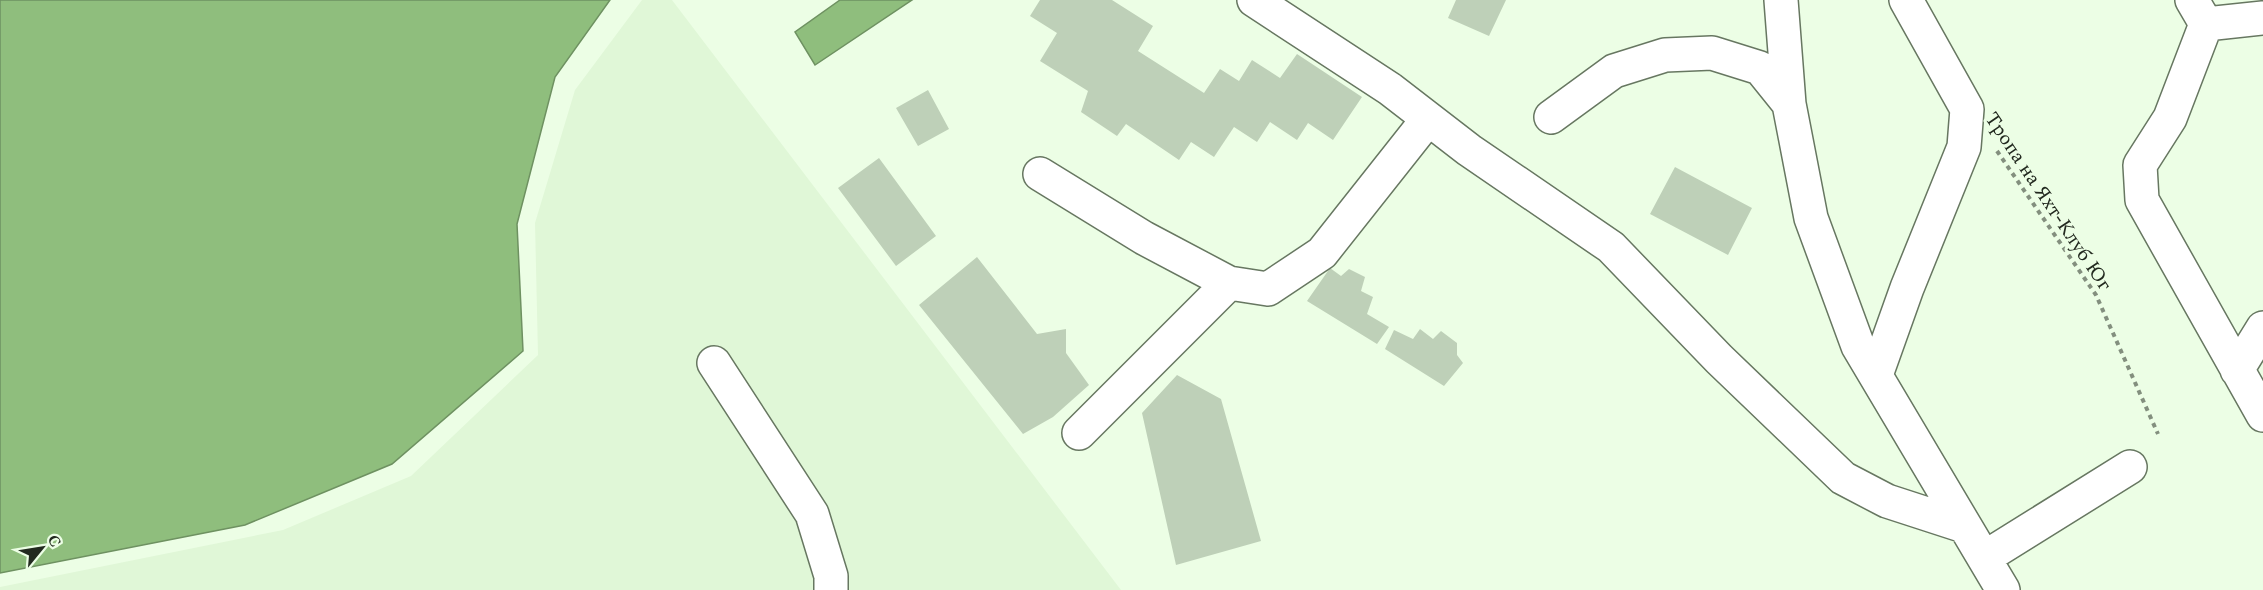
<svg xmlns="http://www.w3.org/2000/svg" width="2263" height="590" font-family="Spectral,serif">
<rect width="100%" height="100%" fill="#ecfee5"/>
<path fill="#e0f7d7" d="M642 0H672L1121 590H0V587L283 530 411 476 538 355 535 223 575 90Z"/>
<path fill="#8fbe7d" stroke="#6e9161" stroke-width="1.5" d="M0 0H610L555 77 517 224 523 351 392 464 245 525 0 573Z
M840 0H912L815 65 795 32Z"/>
<path fill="#bed0b8" d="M1040 0H1112L1153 26 1138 51 1204 93 1220 69 1239 81 1252 60 1280 78 1297 54 1362 97 1333 140 1308 123 1297 140 1270 122 1257 142 1234 127 1214 157 1191 142 1179 160 1126 124 1117 136 1081 112 1088 91 1040 61 1057 33 1030 16Z
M1456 0H1506L1489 36 1448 18Z
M928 90 949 129 918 146 896 108Z
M879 158 936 236 896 266 838 188Z
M1675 167 1752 208 1728 255 1650 214Z
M977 257 1037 334 1066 329V353L1089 385 1053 417 1023 434 919 305Z
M1330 268 1341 276 1349 269 1365 277 1361 291 1373 297 1367 314 1389 327 1377 344 1307 301Z
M1420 329 1433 339 1441 331 1457 343V355L1463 363 1444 386 1385 349 1394 330 1413 339Z
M1177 375 1221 399 1261 541 1176 565 1142 413Z"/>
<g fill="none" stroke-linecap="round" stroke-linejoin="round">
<defs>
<path id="minor" d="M1254 0 1390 89 1469 150 1611 247 1719 359 1843 478 1887 501 1964 526
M1781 0 1789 104 1811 218 1858 346 2003 590
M2192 0 2206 24
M2206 24 2170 118 2140 165 2142 200 2263 415
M2206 24 2263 18
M1551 117 1614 71 1665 55 1712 53 1760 68 1789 104
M1040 174 1144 238 1229 283 1268 289 1322 253 1428 119
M714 363 812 514 831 576V590
M2237 370 2263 328
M1876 375 1907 288 1964 147 1967 109 1906 0
M1079 433 1229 283
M1984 558 2130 467"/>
</defs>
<use href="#minor" stroke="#677761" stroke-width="36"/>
<path stroke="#838f7e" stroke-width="4" stroke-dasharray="4.5 4.5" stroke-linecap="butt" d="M1997 151 2096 295 2158 434"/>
<use href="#minor" stroke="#fff" stroke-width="33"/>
</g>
<g text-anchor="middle" stroke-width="6" stroke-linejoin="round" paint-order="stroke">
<g font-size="20" fill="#22291f" stroke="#ecfee5">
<text transform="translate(2049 201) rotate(56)" y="7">Тропа на Яхт-Клуб Юг</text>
</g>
</g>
<g transform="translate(42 548) rotate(60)" stroke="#ecfee5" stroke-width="4.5" paint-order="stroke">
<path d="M0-4.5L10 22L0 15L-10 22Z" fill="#22291f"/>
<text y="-9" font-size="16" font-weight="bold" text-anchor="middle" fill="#22291f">С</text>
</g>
</svg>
